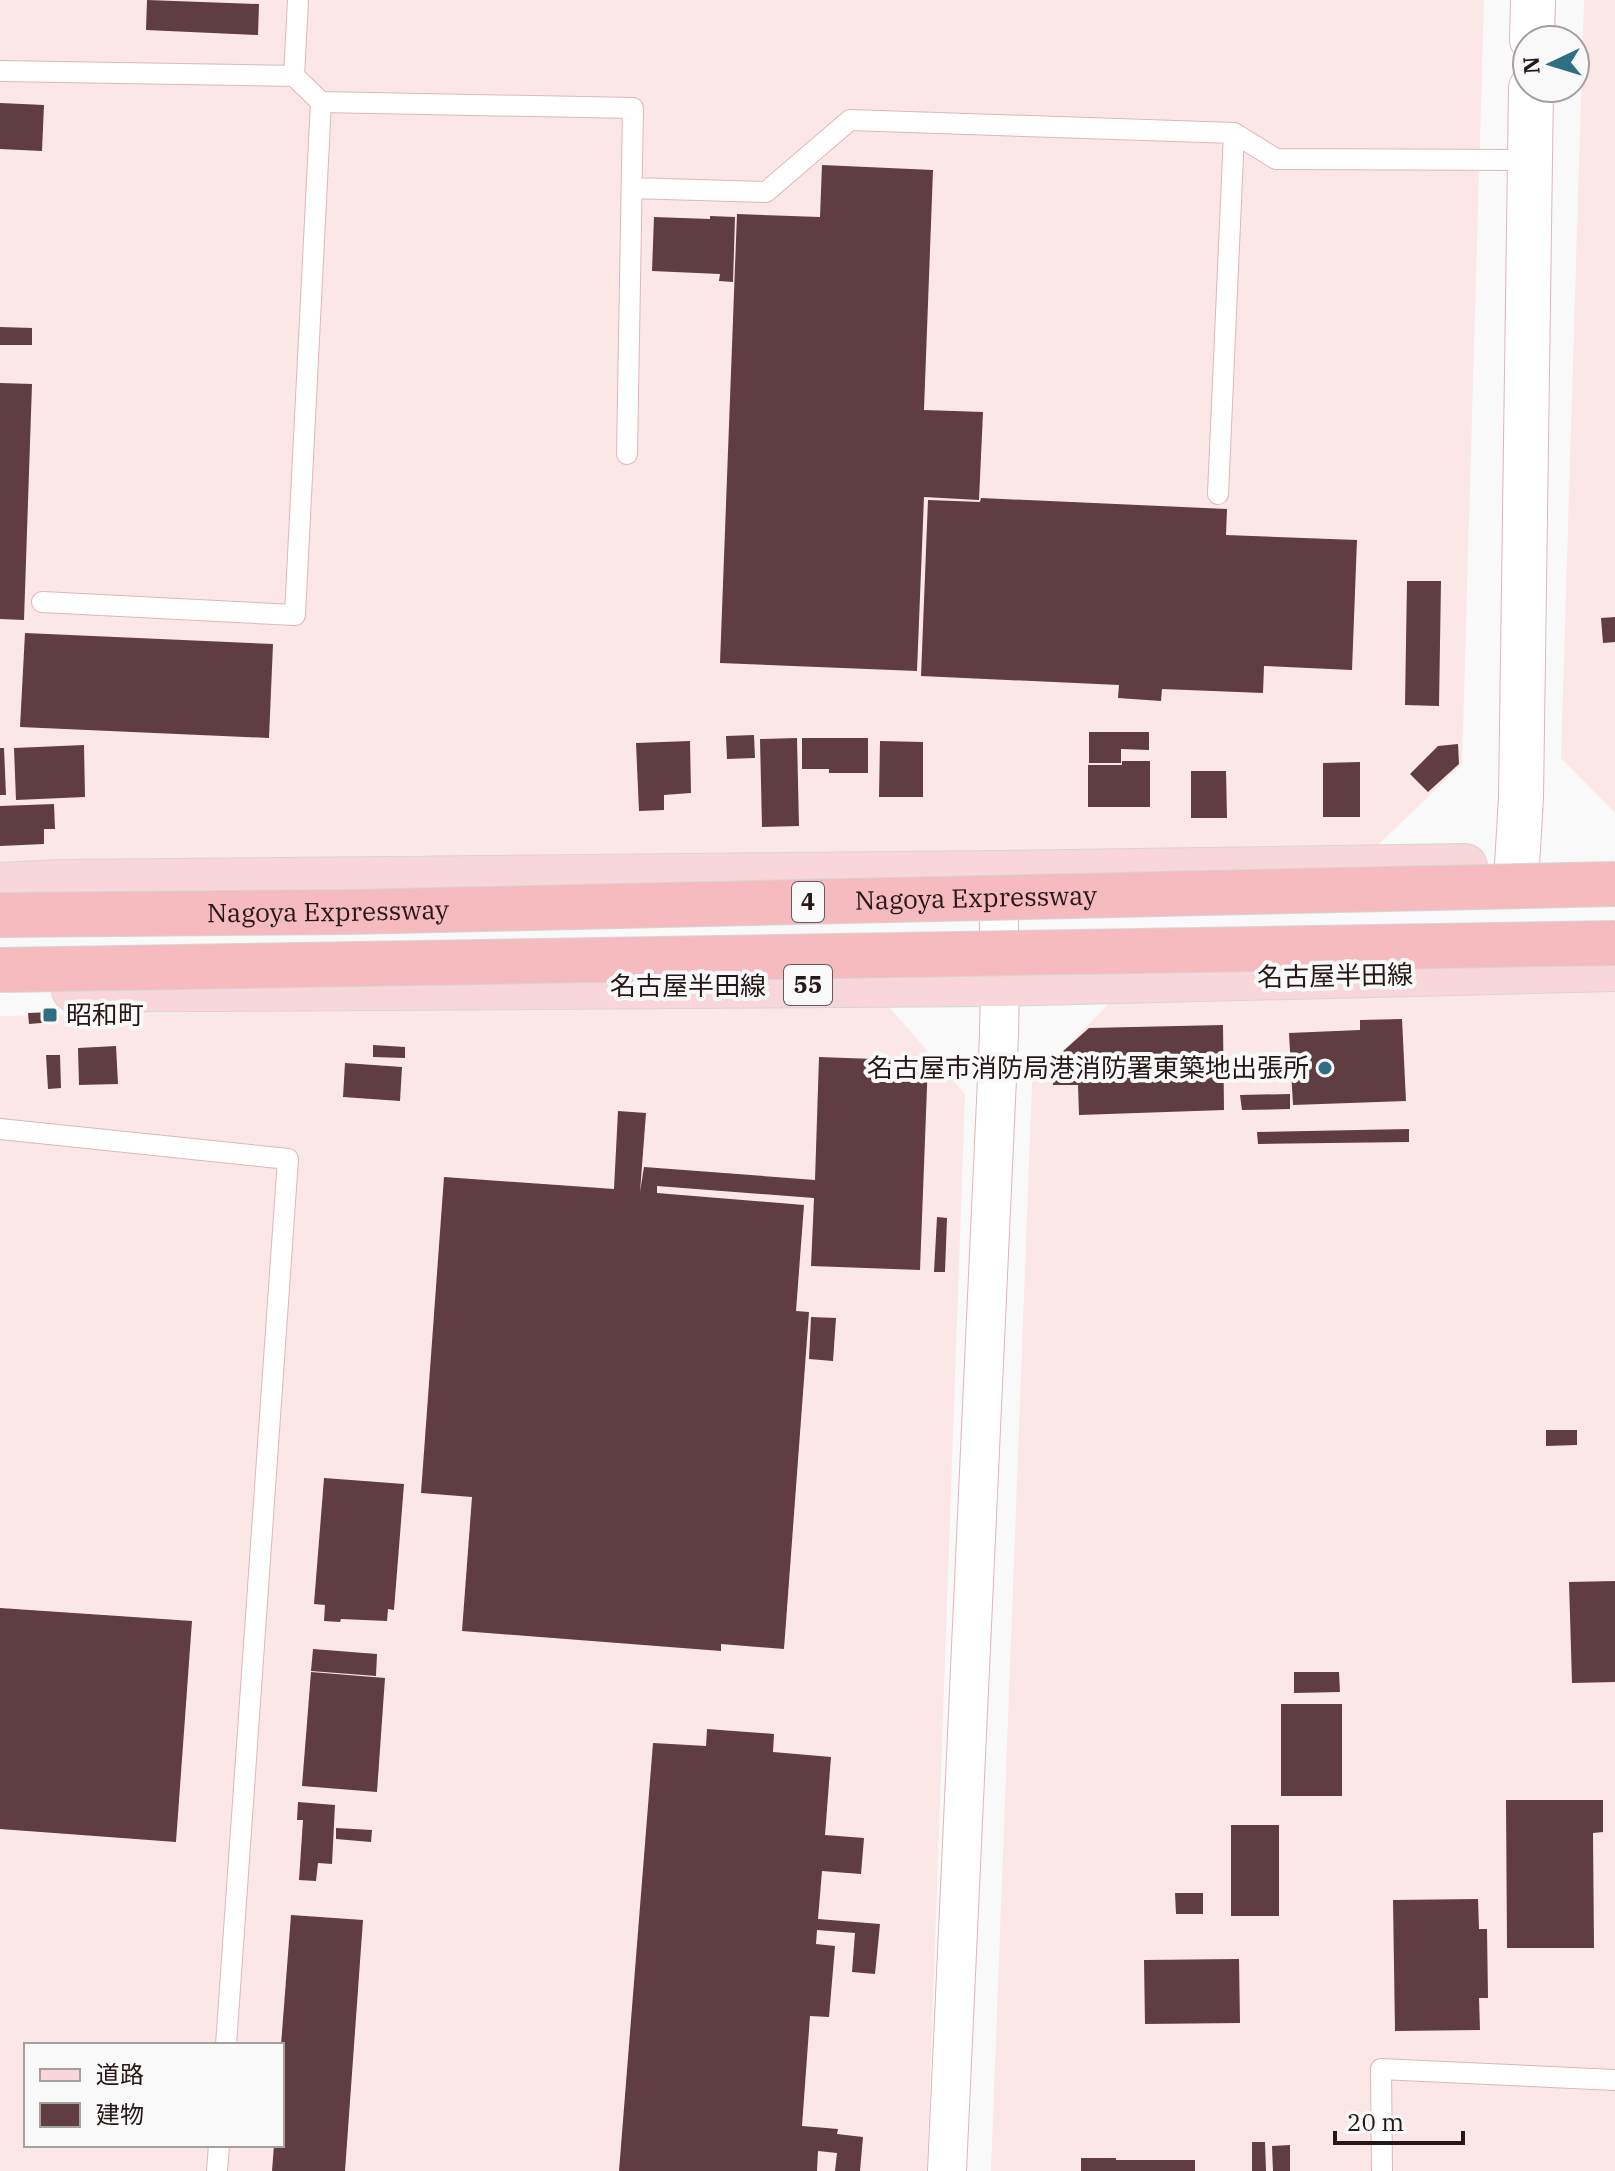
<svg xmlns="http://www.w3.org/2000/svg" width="1615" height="2171" font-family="'IBM Plex Serif','Noto Sans JP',serif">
<rect width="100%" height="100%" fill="#f9f9f9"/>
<path fill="#fce7e8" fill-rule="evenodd" d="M0 0H1484L1462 764 1377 846 443 858 426 855 0 865Z
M1584 0H1615V813L1561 758Z
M1615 992V2171H991L1032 1083 1114 998Z
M884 1001 965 1094 927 2171H0V1016ZM26 2045H282V2145H26Z"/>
<path fill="#5f3d40" d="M147 0 259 4 258 35 146 30Z
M0 103 44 105 42 151 0 149Z
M822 165 933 170 924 410 983 412 979 500 924 497 917 671 720 663 737 214 820 217Z
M710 216 735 217 733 282 719 281 720 274 652 271 654 217 710 219Z
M0 327 32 328V345H0Z
M0 383 32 384 24 620 0 619Z
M981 498 1227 509 1226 535 1357 540 1352 670 1264 666 1263 693 1162 689 1161 701 1118 698 1119 685 921 676 928 500 980 502Z
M1407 581H1441L1439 706 1405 705Z
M1615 617V642L1603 643 1601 618Z
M25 633 273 644 269 738 20 727Z
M1089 732H1149V750L1121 749V763H1089Z
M754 735 755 758 727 759 726 736Z
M797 738 799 826 762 827 760 739Z
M802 738H868V773H829V769H802Z
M690 741 691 793 664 795V810L639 811 636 743Z
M880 741 923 742V797H879Z
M1458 744 1459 764 1428 792 1410 774 1438 746Z
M84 745 85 797 16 800 14 748Z
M0 748H4L6 795H0Z
M1122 761H1150V807H1088V765H1122Z
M1360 762V817H1323V763Z
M1191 771H1226L1227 818H1191Z
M54 804 55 829H44V844L0 846V806Z
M53 1012V1022L29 1024 28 1013Z
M1402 1019 1406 1101 1293 1105 1289 1033 1360 1030V1020Z
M1223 1025 1224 1110 1079 1115 1078 1085H1053L1052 1061 1089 1028Z
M373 1045 405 1047V1058L373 1057Z
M116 1046 118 1084 79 1085 78 1048Z
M46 1055H60L61 1088 48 1089Z
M819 1057 928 1061 920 1270 811 1266 814 1198 657 1186V1193L804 1205 796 1311 809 1312 784 1649 721 1644V1651L462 1631 472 1497 421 1493 444 1177 614 1189 618 1111 646 1113 640 1192 644 1167 815 1180Z
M345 1063 402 1067 400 1101 343 1097Z
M1290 1094V1109L1242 1110 1240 1095Z
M1409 1129V1142L1258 1144 1257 1132Z
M937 1217 947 1218 945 1272H934Z
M811 1317 836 1318 833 1361 809 1359Z
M1546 1430H1577V1445L1546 1446Z
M324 1478 404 1484 394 1610 388 1609 387 1621 341 1619 340 1622 324 1621 325 1605 314 1604Z
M1615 1581V1682L1572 1683 1569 1582Z
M0 1608 192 1621 176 1842 0 1829Z
M313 1649 377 1654 376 1676 311 1671Z
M311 1672 385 1678 377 1792 302 1786Z
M1294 1672H1339L1340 1692 1294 1693Z
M1281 1704H1342V1796H1281Z
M707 1729 774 1734 773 1752 831 1757 825 1835 864 1838 861 1874 822 1871 818 1919 880 1924 875 1974 852 1972 855 1933 817 1930 816 1944 835 1946 829 2017 810 2016 802 2126 838 2129 837 2134 863 2137 860 2171H835L837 2153 818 2151 817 2171H619L653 1743 706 1746Z
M1506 1800H1603V1832L1593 1833 1594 1948H1507Z
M298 1802 335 1805 332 1864 318 1863 316 1881 299 1880 303 1820H297Z
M1231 1825H1279V1916H1231Z
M336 1828 372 1830 371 1842 336 1839Z
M1175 1893H1203V1914H1176Z
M1478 1899 1479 1929H1487L1488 1998H1479L1480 2030 1395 2031 1393 1900Z
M291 1915 363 1920 345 2171H272L274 2145H282L281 2045Z
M1239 1959 1240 2023 1145 2024 1144 1960Z
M1252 2142H1265L1266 2171H1252Z
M1290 2145V2171H1273L1272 2146Z
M1081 2158H1116V2160H1195V2171H1081Z"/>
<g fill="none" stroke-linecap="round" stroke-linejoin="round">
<defs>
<path id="service" d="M0 71 294 76 298 0
M294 76 321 102 633 108 627 454
M632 188 766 192 850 120 1234 133 1276 159 1530 160
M1218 494 1234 133
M42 602 295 615 321 102
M0 1129 288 1159 226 2045
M217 2171 219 2145
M1382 2171 1381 2069 1615 2080"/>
<path id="minor" d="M947 2171 999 1035 1000 984 998 873"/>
<path id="tertiary" d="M1532 40 1533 0
M1517 865 1521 798 1531 88"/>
<path id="primary" d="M0 885 61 882 998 873 1465 866
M74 990 1000 984 1615 969"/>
</defs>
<use href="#service" stroke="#dfb6b8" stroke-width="22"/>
<use href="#minor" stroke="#dfb6b8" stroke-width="40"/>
<use href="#tertiary" stroke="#dfb6b8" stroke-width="46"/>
<use href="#primary" stroke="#d8d5d5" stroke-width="46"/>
<use href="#service" stroke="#fff" stroke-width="20"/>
<use href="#minor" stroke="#fff" stroke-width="38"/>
<use href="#tertiary" stroke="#fff" stroke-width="44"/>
<use href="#primary" stroke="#f9d6d9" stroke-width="44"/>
<defs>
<g id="motorway-bridge">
<path id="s1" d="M0 915 346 912 1615 884"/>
<path d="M0 970 1615 943"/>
</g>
</defs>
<use href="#motorway-bridge" stroke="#d8d5d5" stroke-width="46" stroke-linecap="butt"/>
<use href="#motorway-bridge" stroke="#f5bbbf" stroke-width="44"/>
</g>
<g fill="#306e83" stroke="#f9f9f9" stroke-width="3">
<rect x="42" y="1007" width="16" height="16" rx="4"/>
<circle cx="1325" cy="1068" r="8"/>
</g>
<g text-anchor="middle" stroke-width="8" stroke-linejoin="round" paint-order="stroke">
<g fill="#f9f9f9" stroke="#655b5c" stroke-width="2">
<rect x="792" y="882" width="32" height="40" rx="6"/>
<rect x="784" y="965" width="48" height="40" rx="6"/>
</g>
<g font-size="24" font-weight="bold" fill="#261718">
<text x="808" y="910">4</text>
<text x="808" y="993">55</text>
</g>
<g font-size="26" fill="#261718" stroke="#f9f9f9">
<text dy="9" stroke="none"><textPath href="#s1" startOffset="976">Nagoya Expressway</textPath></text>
<text dy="9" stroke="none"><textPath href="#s1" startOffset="328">Nagoya Expressway</textPath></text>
<text transform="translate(1335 976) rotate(-1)" y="9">名古屋半田線</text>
<text x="688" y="995">名古屋半田線</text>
</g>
<g font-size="26" fill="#261718" stroke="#f9f9f9" text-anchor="start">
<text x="66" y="1024">昭和町</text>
<text x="1309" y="1077" text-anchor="end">名古屋市消防局港消防署東築地出張所</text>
</g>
</g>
<rect x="24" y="2043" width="260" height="104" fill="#f9f9f9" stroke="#a59f9f" stroke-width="2"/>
<rect x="40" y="2069" width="40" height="12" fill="#f9d6d9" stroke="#a59f9f" stroke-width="2"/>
<text x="96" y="2083" font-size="24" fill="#261718">道路</text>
<rect x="40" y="2103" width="40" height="24" fill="#5f3d40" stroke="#a59f9f" stroke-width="2"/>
<text x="96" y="2123" font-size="24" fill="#261718">建物</text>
<g transform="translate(1551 64) rotate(266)"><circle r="38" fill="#f9f9f9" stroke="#a59f9f" stroke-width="2"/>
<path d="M0-6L14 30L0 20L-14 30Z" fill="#306e83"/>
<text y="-12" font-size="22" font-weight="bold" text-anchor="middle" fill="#261718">N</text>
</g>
<path d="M1335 2131v12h128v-12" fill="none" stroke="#261718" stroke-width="4"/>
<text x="1347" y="2131" font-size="24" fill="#261718" stroke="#f9f9f9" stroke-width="6" paint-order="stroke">20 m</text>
</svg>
